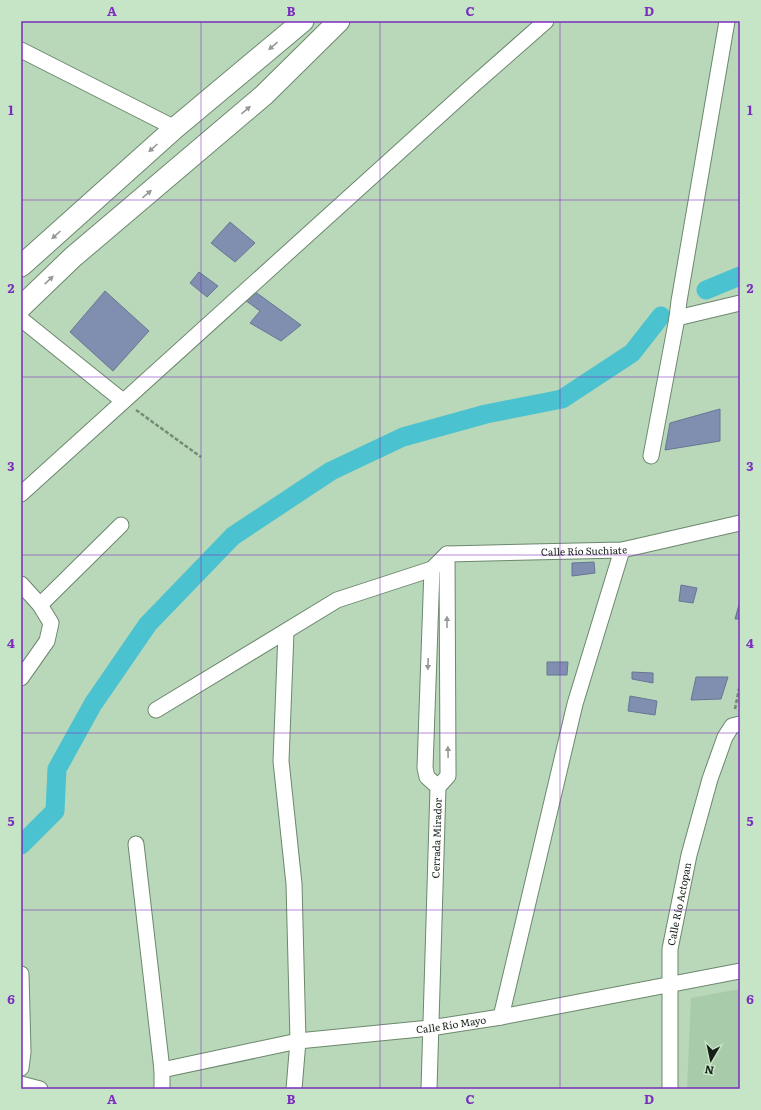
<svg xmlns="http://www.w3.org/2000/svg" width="761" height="1110" font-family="Literata,serif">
<rect width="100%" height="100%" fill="#b9d7b9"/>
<path fill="#a8cba9" d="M740 989V1089H687L691 998Z"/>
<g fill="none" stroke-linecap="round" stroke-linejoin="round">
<path stroke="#4bc2cf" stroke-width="19" d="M706 290 740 276
M21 845 55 811 57 769 93 704 148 624 233 536 331 471 403 437 486 414 562 399 632 353 661 316"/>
</g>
<path fill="#808fb0" stroke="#677695" d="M230 222 255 243 235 262 211 243Z
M199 272 218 286 207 297 190 283Z
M105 291 149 331 113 371 70 332Z
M254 291 301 325 281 341 250 323 260 311 245 300Z
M720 409V441L665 450 670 423Z
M594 562 595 573 572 576V563Z
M681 585 697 588 693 603 679 601Z
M740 601V619H735Z
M547 662H568L567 675H547Z
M632 672 653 673V683L632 679Z
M696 677H728L721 699 691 700Z
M630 696 657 701 655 715 628 711Z"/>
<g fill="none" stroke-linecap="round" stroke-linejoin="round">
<defs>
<g id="street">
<path d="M21 50 175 128"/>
<path d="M677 318 740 303"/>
<path d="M21 319 123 401"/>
<path d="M651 456 677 318 679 301 727 21"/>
<path d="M21 494 471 87 546 21"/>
<path d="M21 584 40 605 51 623 47 641 21 678"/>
<path d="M40 605 121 525"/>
<path d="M286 632 281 761 294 884 298 1041 294 1089"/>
<path id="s1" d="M156 710 337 600 432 569 447 554 622 550 740 523"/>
<path d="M438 787 448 776V770L447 554"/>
<path d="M136 844 162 1070V1089"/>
<path d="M21 974 23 1052 21 1068"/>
<path d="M501 1017 575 704 622 550"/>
<path id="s2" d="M162 1070 298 1041 430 1028 501 1017 740 971"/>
<path d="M21 1084 40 1089"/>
<path id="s3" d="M429 1089 438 787 427 777 425 768 432 569"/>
<path id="s4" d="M670 1089V949L689 855 710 779 725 737 732 726 740 724"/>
</g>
<path id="secondary" d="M21 266 175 128 303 21
M21 307 73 257 264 95 339 21"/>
</defs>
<use href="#street" stroke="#6c886d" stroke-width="17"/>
<use href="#secondary" stroke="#6c886d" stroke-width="23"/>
<path stroke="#758b75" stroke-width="2.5" stroke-dasharray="4 2" stroke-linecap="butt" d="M136 410 201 457
M735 709 740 684"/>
<use href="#street" stroke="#fff" stroke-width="15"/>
<use href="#secondary" stroke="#fff" stroke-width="21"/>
</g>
<defs><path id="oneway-solid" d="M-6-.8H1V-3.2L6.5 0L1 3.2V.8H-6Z"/></defs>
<g fill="#969a96">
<use href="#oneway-solid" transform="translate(273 46) rotate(140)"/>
<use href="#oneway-solid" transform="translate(246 110) rotate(-40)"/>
<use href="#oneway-solid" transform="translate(153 148) rotate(138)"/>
<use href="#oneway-solid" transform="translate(147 194) rotate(-40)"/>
<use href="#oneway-solid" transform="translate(56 235) rotate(138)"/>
<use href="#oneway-solid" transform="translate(49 280) rotate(-43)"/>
<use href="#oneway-solid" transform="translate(447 622) rotate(-90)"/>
<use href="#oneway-solid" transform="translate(428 664) rotate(92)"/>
<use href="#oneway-solid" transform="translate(448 752) rotate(-91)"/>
</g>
<path fill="none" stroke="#7b2cbf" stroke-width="1" stroke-opacity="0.55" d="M201 21V1089M380 21V1089M560 21V1089M21 200H740M21 377H740M21 555H740M21 733H740M21 910H740"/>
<g text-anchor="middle" stroke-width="3" stroke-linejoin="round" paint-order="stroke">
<g font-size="10" fill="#151f15" stroke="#c6e4c6">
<text dy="4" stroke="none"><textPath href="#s1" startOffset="470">Calle Río Suchiate</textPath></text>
<text dy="4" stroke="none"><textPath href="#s3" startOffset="251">Cerrada Mirador</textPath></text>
<text dy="4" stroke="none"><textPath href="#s4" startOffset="186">Calle Río Actopan</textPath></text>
<text dy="4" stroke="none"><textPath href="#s2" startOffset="293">Calle Río Mayo</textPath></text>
</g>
</g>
<rect width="761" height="1110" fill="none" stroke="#c6e4c6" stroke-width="44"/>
<g transform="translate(711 1060) rotate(189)" stroke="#c6e4c6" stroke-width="3" paint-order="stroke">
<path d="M0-3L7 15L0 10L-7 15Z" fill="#151f15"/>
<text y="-6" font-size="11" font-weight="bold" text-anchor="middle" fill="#151f15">N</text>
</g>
<rect x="22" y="22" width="717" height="1066" fill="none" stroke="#7b2cbf" stroke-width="1.5"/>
<g font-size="13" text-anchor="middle" font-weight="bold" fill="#7b2cbf">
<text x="112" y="16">A</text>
<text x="291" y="16">B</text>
<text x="470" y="16">C</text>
<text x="649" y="16">D</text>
<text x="11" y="115">1</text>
<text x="750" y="115">1</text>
<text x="11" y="293">2</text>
<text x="750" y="293">2</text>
<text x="11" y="471">3</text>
<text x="750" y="471">3</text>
<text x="11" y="648">4</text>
<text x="750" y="648">4</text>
<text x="11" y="826">5</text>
<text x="750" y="826">5</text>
<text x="11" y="1004">6</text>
<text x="750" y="1004">6</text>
<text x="112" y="1104">A</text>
<text x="291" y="1104">B</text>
<text x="470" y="1104">C</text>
<text x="649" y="1104">D</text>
</g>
</svg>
